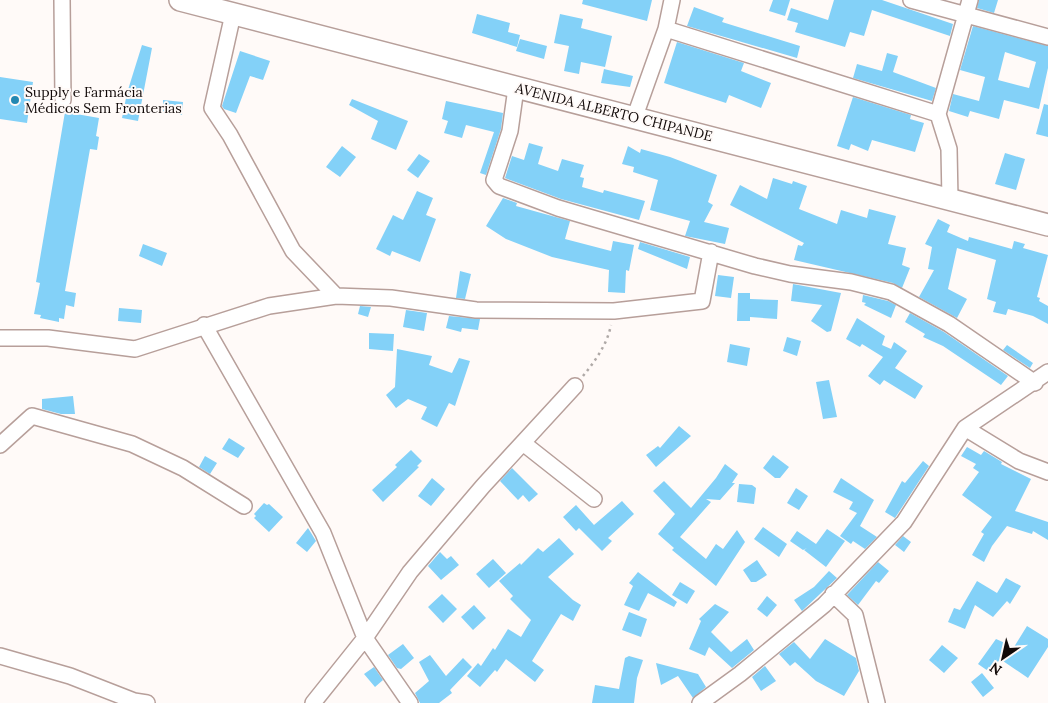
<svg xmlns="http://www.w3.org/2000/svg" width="1048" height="703" font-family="Lora,serif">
<rect width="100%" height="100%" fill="#fffaf8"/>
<path fill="#83d1f8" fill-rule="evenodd" d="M583 0H652L647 21 582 4Z
M773 0H790L785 16 769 11Z
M834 0H882L953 24 950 36 872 10 864 36 850 32 845 47 795 32 798 23 787 20 791 8 828 20Z
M979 0H998L994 13 977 8Z
M694 7 724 18 722 22 800 46 797 58 687 26Z
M477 14 510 23 508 32 520 35 517 47 472 33Z
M560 14 583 19 581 28 612 36 605 67 581 62 579 74 564 71 569 46 554 43Z
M973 26 1048 46V68L1039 109 1004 100 999 119 970 111 968 117 949 111 953 94 979 101 985 77 960 70ZM1005 52 1036 62 1029 88 998 80Z
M520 39 547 46 544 59 516 51Z
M677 42 744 63 741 71 771 83 761 108 729 95 726 103 664 83Z
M142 45 152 48 138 121 122 118 127 93Z
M240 51 270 61 263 80 250 76 236 113 224 109 222 106Z
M887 53 898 56 893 72 936 88 932 101 853 78 857 64 882 71Z
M604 69 633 76 630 87 601 83Z
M0 77 33 82 27 123 0 119Z
M853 97 911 115 910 119 924 123 915 152 872 140 868 151 851 144 849 150 837 146Z
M352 99 408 121 396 150 371 139 378 121 349 105Z
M163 100 183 102 182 115 163 114Z
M446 101 503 113 501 129 486 175 480 173 494 132 466 125 462 138 444 133 448 121 442 119Z
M1044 104 1048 105V137L1036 134Z
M65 112 99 118 96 136 99 137 97 150 90 149 65 291 76 293 74 307 66 305 64 319 59 318V322L40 318 41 315 34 314 40 283 36 282Z
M529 143 543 147 538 164 558 171 562 159 584 165 580 177 584 178 582 187 603 193 604 190 645 201 639 220 561 199 505 178 512 156 524 160Z
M342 146 356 157 340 177 326 167Z
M628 146 640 153 641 149 670 157 717 175 708 202 713 205 704 222 729 228 725 244 685 236 690 221 650 210 658 180 633 172 634 167 622 164Z
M1005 153 1025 159 1016 190 995 184Z
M419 154 430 161 418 178 407 170Z
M773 178 792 184 793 181 807 186 799 209 837 224 841 210 867 218 869 209 896 216 888 244 906 248 902 265 910 268 902 288 893 283 794 260 798 245 802 246 804 243 730 205 740 185 767 199Z
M417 191 433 198 426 215 436 219 420 262 392 251 390 256 376 249 393 215 403 220Z
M503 198 517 203 516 206 570 221 565 239 611 251 613 241 634 245 629 271 626 270 625 293 608 292 609 270 552 257 506 239 486 226Z
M938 219 950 225 947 232 968 241 969 237 1012 249 1014 241 1025 244 1023 248 1048 255 1037 297 1040 298 1039 301 1048 306V324L1033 316 1008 309 1006 315 993 312 996 302 987 299 996 260 957 248 948 289 967 299 957 318 919 297 934 270 928 269 932 247 925 244Z
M640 242 690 257 687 269 638 249Z
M143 244 167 253 162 266 139 256Z
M460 271 471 274 465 299 456 298Z
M718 275 734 277 731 298 715 296Z
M793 284 841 293 831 331 827 332 811 321 822 305 791 301Z
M738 293H750V299L778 300 777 319 750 317V321H737Z
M863 295 888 301 896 305 891 318 864 305 866 303 862 302Z
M360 306 371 307 368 317 358 314Z
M119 308 142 310 141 323 118 321Z
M406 310 427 313 424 331 403 327Z
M910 313 944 332 1008 376 1001 385 943 346 923 337 925 334 905 322Z
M449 316 480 319 478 330 462 328 461 332 446 328Z
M857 318 885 336 882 345 891 349 894 342 907 351 895 368 923 386 915 399 884 380 880 385 868 376 883 357 862 344 860 347 846 339Z
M369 333 394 334 393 351 369 349Z
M787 337 801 341 797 356 783 351Z
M730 344 750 348 747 366 727 362Z
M1007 345 1033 363 1030 368 1003 350Z
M397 349 432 356 429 365 452 373 459 358 470 361 455 406 449 403 437 427 421 419 427 407 408 399 396 408 386 395 395 387Z
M829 380 837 417 823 419 816 382Z
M73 396 75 414H61L42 409V399Z
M679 426 691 436 656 467 646 455 658 446 660 448Z
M229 438 245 448 238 458 222 449Z
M967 447 981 455 984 451 1002 462 1001 464 1031 479 1015 511 1048 522V540L1033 531 1032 534 1007 526 992 546 984 562 972 555 984 534 981 532 992 517 962 495 979 472 973 468 976 464 961 456Z
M411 450 422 461 417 466 419 467 383 502 372 490 397 467 395 465Z
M773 455 789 467 780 478H775L763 468Z
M205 456 217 463 210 474 199 467Z
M923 461 929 466 895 518 885 512 902 481 905 483Z
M725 464 738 474 732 483H735L720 500 706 499 711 502 680 537 706 559 716 544 723 549 737 530 745 542 716 586 672 550 674 548 658 534 675 514 653 491 664 481 691 508 716 478Z
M512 468 538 494 529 502 523 495 518 500 500 481Z
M432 478 445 489 431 506 418 496Z
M841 478 874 500 860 526 877 537 865 549 853 541 851 544 840 536 857 513 849 509 853 502 833 492Z
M739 484 752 485 756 488 754 504 737 502Z
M796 488 808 496 799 510 787 503Z
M622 501 634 514 608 538 612 541 602 551 579 528 576 531 563 517 576 505 594 525Z
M264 503 267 505 269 504 283 517 269 532 254 518 256 516 254 514Z
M763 527 787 544 779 557 754 539Z
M308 528 316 541 307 552 296 543Z
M827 529 845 541 826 567 804 550 807 548 803 550 790 541 797 531 816 544Z
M903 536 911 542 904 552 895 545Z
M559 538 574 554 548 577 573 600 581 605 573 621 561 614 532 661 544 670 535 682 506 659 497 672 495 670 480 687 467 676 478 663 481 666 493 648 495 650 508 629 521 637 531 620 510 599 513 596 499 581 520 563 521 565 538 548 543 552Z
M440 552 447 559 451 556 459 565 441 580 428 566Z
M493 559 506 573 489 588 476 574Z
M757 560 767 575 756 582H751L743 570Z
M878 562 889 571 879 583 876 581 858 605 847 595Z
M829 571 837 578 802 611 794 600 814 587Z
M638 572 677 602 674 607 648 593 639 611 624 605 633 586 629 583Z
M1006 578 1021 586 1010 604 1007 601 993 617 975 605 965 629 948 622 954 608 960 610 977 581 997 593Z
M680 582 695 591 687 604 672 595Z
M442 594 457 609 443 623 428 607Z
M767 596 777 605 767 617 757 609Z
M715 604 729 612 711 632 731 652 747 639 754 650 732 668 709 647 705 656 689 649 701 621 699 619Z
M474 605 486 618 473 630 461 617Z
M629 612 647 619 641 637 622 630Z
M1027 626 1048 639V647L1028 678 1000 659 991 673 978 664 996 639 1014 647Z
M825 639 856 658 859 671 844 696 816 681 795 662 790 666 779 654 794 642 810 659Z
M403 644 414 658 401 669 397 668 388 655Z
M942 645 958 658 944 673 929 660Z
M430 655 446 676 463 658 472 667 450 690 452 693 439 703H420L415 693 429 681 419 662Z
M629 656 643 660 637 678 634 703H592L595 685 619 689 625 658Z
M656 663 698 674 706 687 693 698 678 676 661 685Z
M765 666 776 681 761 691 752 677Z
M374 667 383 680 375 687 364 674Z
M982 673 994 688 983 697 971 682Z"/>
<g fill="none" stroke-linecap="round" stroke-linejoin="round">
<defs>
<path id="minor" d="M62 0 63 100
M911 0 1048 37
M233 14 212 108 230 135 293 251 336 296
M666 29 938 114 949 149 950 200
M516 88 510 131 494 180 499 186 558 208 755 266 790 274 851 282 891 292 949 324 1035 383
M938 114 970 0
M635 116 666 29 672 0
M204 325 323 533 365 638 410 703
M0 338H48L135 349 269 306 336 296 391 298 476 310 614 311 702 301 711 252
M965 428 1019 461 1048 472
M523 443 594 499
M0 445 32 416 132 444 183 468 244 506
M833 594 855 615 877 703
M0 656 70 676 134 701 147 703
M313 703 365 638 410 572 483 486 575 386
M700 703 740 674 824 605 904 522 965 428 1048 372"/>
<path id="secondary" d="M180 0 1048 225"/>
</defs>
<use href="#minor" stroke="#b79f9a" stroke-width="18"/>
<use href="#secondary" stroke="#b79f9a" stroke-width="24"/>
<path stroke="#afa9a7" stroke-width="2.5" stroke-dasharray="2.5 4" stroke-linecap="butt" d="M583 376C595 361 607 345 611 325"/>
<use href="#minor" stroke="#fff" stroke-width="15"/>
<use href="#secondary" stroke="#fff" stroke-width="21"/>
</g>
<circle fill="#2488b2" stroke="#fffaf8" stroke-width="2" cx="15" cy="100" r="5"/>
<g text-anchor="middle" stroke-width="4" stroke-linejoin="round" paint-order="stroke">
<g font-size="14" fill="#110908" stroke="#fffaf8" text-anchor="start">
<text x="25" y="97">Supply e Farmácia<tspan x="25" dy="16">Médicos Sem Fronterias</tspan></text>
</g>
<g font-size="14" fill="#110908" stroke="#fffaf8">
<text transform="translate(614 112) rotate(14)" y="5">AVENIDA ALBERTO CHIPANDE</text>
</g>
</g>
<g transform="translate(1003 658) rotate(214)" stroke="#fffaf8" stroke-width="4" paint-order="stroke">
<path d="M0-4L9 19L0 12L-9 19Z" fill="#110908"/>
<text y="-8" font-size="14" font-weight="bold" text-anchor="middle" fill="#110908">N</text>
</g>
</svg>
